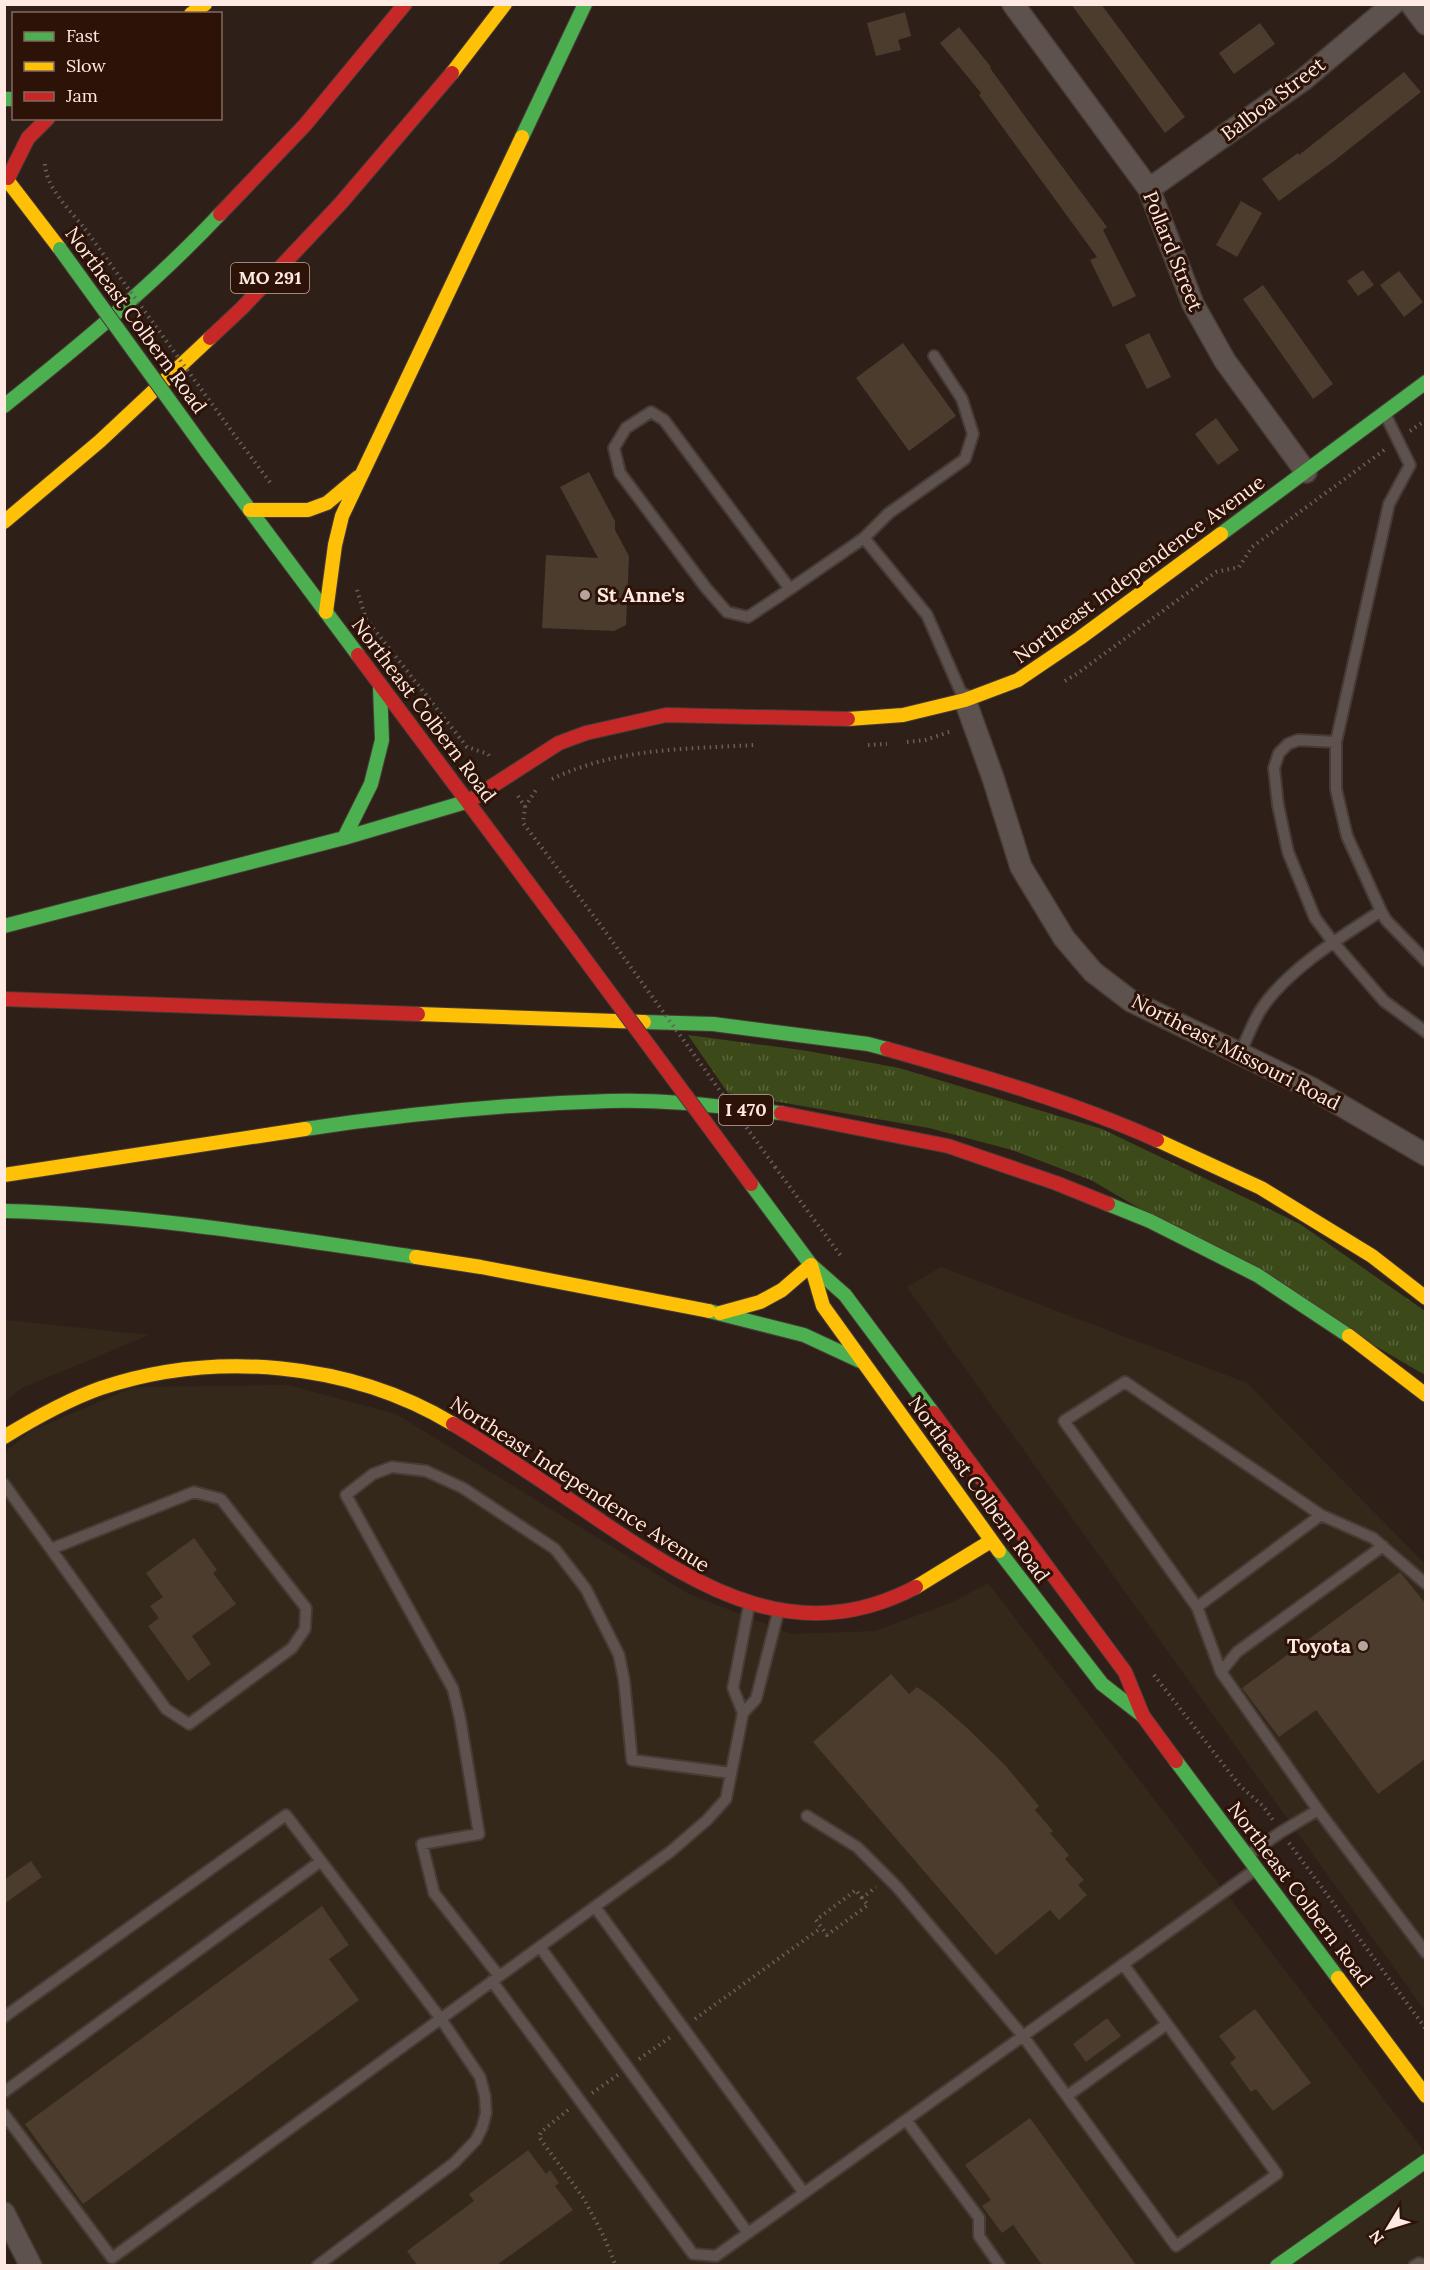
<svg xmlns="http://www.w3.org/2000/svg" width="1430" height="2270" font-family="Lora,serif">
<defs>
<pattern id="grass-tufts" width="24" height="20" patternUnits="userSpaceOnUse" patternTransform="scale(1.5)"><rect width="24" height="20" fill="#3c4a1a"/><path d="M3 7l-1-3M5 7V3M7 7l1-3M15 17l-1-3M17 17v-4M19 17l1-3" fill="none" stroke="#59643b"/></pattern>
</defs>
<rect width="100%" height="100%" fill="#2e2019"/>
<path fill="#34281b" d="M941 1267 1247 1383 1425 1564V2011L907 1287Z
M5 1320 149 1335 22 1388 5 1401Z
M288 1385 396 1414 689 1594 791 1634 875 1631 953 1602 988 1583 1426 2154 1425 2266H30L5 2214V1452L31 1431 134 1387Z"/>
<path fill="url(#grass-tufts)" d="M688 1035 808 1051 899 1068 1102 1129 1300 1224 1425 1311V1375L1091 1180 1012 1150 929 1128 728 1093Z"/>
<path fill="#4b3c2e" d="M1071 4H1101L1185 117 1165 133Z
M905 12 911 36 898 40 901 50 876 56 867 23Z
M1260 23 1275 44 1234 74 1219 53Z
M959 27 991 67 990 68 1029 122 1107 227 1103 230 1136 296 1113 307 1090 260 1097 257 979 95 981 93 940 43Z
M1404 72 1421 92 1334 161 1279 201 1262 179 1298 153 1299 155Z
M1241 201 1262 213 1237 257 1216 245Z
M1363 270 1374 285 1358 296 1347 281Z
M1399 271 1423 302 1404 317 1380 285Z
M1263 285 1333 384 1313 399 1243 299Z
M1149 333 1171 377 1147 389 1125 345Z
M903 343 956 416 909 451 856 378Z
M1216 418 1239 450 1218 465 1195 434Z
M589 472 615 521V530L629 556 626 625 614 631 542 628 546 555 598 558 560 487Z
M194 1538 217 1570 213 1573 236 1604 192 1636 211 1664 188 1681 148 1626 159 1618 150 1606 163 1597 146 1573Z
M1400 1572 1425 1603V1759L1378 1794 1316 1710 1279 1737 1242 1688Z
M891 1674 909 1694 917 1687 934 1699 966 1727 1005 1765 1039 1806 1035 1810 1053 1831 1050 1833 1069 1855 1065 1859 1084 1880 1078 1885 1087 1895 1059 1920 1050 1910 996 1955 813 1742Z
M31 1861 42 1877 4 1904V1880Z
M322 1906 349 1945 329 1959 359 2000 83 2204 25 2124Z
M1255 2009 1311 2083 1273 2111 1256 2089 1251 2092 1230 2063 1236 2058 1219 2036Z
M1107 2018 1121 2036 1086 2062 1073 2044Z
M1030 2118 1136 2265H1042L1013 2225 1002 2233 982 2206 991 2200 965 2165Z
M528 2150 546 2174 550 2170 559 2183 555 2186 573 2210 497 2265H417L407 2251 474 2201 469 2194Z"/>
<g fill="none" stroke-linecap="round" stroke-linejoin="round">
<defs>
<path id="lane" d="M934 356 962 399 973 434 965 459 889 513 864 538 927 615 963 697
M790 589 664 420 651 412 626 428 614 448 620 473 706 588 727 612 748 617 790 589 864 538
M1336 742 1389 504 1410 465 1385 414
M1426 961 1386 920 1381 911 1347 836 1336 789V742L1298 740 1288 744 1279 753 1274 768 1278 805 1288 852 1315 918 1333 942 1384 1001 1426 1032
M1240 1053C1247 1039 1252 1024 1260 1011 1285 971 1342 936 1381 911
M4 1484 166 1709 189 1724 292 1648 305 1629 306 1608 221 1499 194 1492 51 1549
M1197 1607 1321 1515
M1221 1672 1237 1652 1383 1546
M743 1713 733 1688 749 1606
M1318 1810 1221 1672 1197 1607 1064 1421 1125 1382 1321 1515 1373 1538 1426 1584
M807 1816 857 1847 897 1887 1023 2036 1176 2246 1277 2174 1123 1964
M1248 1855 1281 1832 1318 1810 1426 1953
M595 1907 804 2193
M540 1947 748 2233
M499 1976 434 1893 422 1844 479 1834 460 1718 453 1689 346 1495 373 1474 392 1467 426 1471 463 1488 555 1549 586 1589 619 1655 624 1680 632 1760 731 1773
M492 1981 693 2254 716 2256 1256 1869
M4 2017 286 1815 441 2019 480 2077 485 2096 486 2113 482 2128 476 2140 454 2163 317 2266
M4 2092 321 1861
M1067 2096 1167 2024
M4 2114 112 2258 670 1852 707 1820 726 1799 743 1713 756 1699 778 1613
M906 2120 979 2218V2236L1000 2266
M1414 2266 1419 2263 1426 2265"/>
<path id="street" d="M1013 4 1149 189 1193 304 1225 361 1306 472
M1411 4 1426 24
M1149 189 1303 80 1393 4
M965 700 993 778 1021 867 1064 938 1093 972 1131 1001 1313 1089 1426 1155
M4 2213 31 2266"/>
<path id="fast" d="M4 99H14
M522 137 585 4
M4 406C79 346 154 284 220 214
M206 451 358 655
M1221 534 1426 382
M344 838 371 784 382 740 380 687
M4 926 344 838 469 801
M644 1022 713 1024 868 1044 887 1049
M305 1129C405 1114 507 1104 609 1101 666 1099 724 1107 781 1113
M751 1184 811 1265 845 1295 933 1413
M1108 1204 1150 1221 1257 1275 1349 1336
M4 1211C143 1214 279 1237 416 1257
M709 1311 804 1335 860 1361
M999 1551 1102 1684 1143 1716
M1176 1761 1338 1978
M1277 2266 1426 2161"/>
<path id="slow" d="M191 14 205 4
M452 73 505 4
M4 176 60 249
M250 510H308L327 503 358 477
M4 522 100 441 210 338
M326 612 335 545 342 516 522 137
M848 719 903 715 965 700 1018 680 1080 638 1221 534
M418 1014 644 1022
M1157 1140 1261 1188 1372 1256 1426 1298
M4 1175 305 1129
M416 1257 481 1267 709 1311
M811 1265 823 1306 999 1551
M720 1313 760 1302 782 1290 811 1265
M1349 1336 1426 1395
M4 1437C35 1418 67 1400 101 1388 215 1350 350 1362 453 1424
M916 1587 991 1541
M1338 1978 1426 2096"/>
<path id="jam" d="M8 178 28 138 48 118
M220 214 305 125 405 4
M210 338 242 308 341 203 452 73
M358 655 570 939
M469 801 559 743 586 733 666 715 848 719
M4 999 418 1014
M887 1049C978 1075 1070 1101 1157 1140
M781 1113 948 1146 1056 1183 1108 1204
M933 1413 1125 1672 1143 1716 1176 1761
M453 1424C505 1455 555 1490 605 1524 703 1590 798 1649 916 1587"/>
</defs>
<use href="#lane" stroke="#483b36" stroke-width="14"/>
<use href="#street" stroke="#483b36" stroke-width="24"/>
<use href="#fast" stroke="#483b36" stroke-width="16"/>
<use href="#slow" stroke="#483b36" stroke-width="16"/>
<use href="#jam" stroke="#483b36" stroke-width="16"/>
<path stroke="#6a605b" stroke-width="4" stroke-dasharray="1.5 4.5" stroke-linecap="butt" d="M45 164C46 188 70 210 85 229
M1410 431 1426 420
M233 433 272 485
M357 590 366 619 467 747 488 754 491 758
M1065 681 1078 673 1216 572 1239 567 1252 547 1387 448
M907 742 925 740 952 731
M868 745 887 744
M552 779C617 748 684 749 755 745
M518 796 525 807 523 823 599 923
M525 807 536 790
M775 1167 841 1256
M1154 1675 1240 1786 1263 1806 1273 1820
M1289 1843 1426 2029
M862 1898 856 1890 816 1920 827 1935 868 1905 862 1898 876 1887
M695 2019 821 1928
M639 2059 672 2036
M592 2093 618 2075
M568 2110 541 2132 539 2137 584 2199 604 2237 616 2266"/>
<use href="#lane" stroke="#5d524d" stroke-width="10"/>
<use href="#street" stroke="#5d524d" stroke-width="21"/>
<use href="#fast" stroke="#4caf50" stroke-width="14"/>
<use href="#slow" stroke="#ffc107" stroke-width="14"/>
<use href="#jam" stroke="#c62828" stroke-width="14"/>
<defs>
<path id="fast-bridge" d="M60 249 206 451"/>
<path id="jam-bridge" d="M570 939 751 1184"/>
</defs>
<use href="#fast-bridge" stroke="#483b36" stroke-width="16" stroke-linecap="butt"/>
<use href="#jam-bridge" stroke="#483b36" stroke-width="16" stroke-linecap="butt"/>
<path stroke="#6a605b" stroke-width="4" stroke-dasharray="1.5 4.5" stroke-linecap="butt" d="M85 229 233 433
M599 923 775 1167"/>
<use href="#fast-bridge" stroke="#4caf50" stroke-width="14"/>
<use href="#jam-bridge" stroke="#c62828" stroke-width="14"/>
</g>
<g fill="#b5a39c" stroke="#2d1207" stroke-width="2">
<circle cx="585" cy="595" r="6"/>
<circle cx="1363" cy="1646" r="6"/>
</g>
<g text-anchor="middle" stroke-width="6" stroke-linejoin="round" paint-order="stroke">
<g fill="#2d1207" stroke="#bfa9a0" stroke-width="1.5">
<rect x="231" y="263" width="78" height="30" rx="4.5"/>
<rect x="719" y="1095" width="54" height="30" rx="4.5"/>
</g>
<g font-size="18" font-weight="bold" fill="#feeae2">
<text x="270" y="284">MO 291</text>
<text x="746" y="1116">I 470</text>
</g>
<g font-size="20" fill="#feeae2" stroke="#2d1207">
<text transform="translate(1273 99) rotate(-37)" y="7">Balboa Street</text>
<text transform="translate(1173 251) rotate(68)" y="7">Pollard Street</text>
<text transform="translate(136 320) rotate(54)" y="7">Northeast Colbern Road</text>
<text transform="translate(1139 569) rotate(-36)" y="7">Northeast Independence Avenue</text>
<text transform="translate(424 710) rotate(53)" y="7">Northeast Colbern Road</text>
<text transform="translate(1236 1052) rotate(27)" y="7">Northeast Missouri Road</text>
<text transform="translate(580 1484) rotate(33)" y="7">Northeast Independence Avenue</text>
<text transform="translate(979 1489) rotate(54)" y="7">Northeast Colbern Road</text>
<text transform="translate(1300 1894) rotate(53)" y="7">Northeast Colbern Road</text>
</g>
<g font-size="20" font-weight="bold" fill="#feeae2" stroke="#2d1207" text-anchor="start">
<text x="597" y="602">St Anne's</text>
<text x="1351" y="1653" text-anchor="end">Toyota</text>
</g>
</g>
<rect width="1430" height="2270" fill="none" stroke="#feeae2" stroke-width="12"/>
<rect x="12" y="12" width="210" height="108" fill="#2d1207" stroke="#81685f" stroke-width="1.5"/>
<rect x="24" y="32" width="30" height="9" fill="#4caf50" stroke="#81685f" stroke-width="1.5"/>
<text x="66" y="42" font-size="18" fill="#feeae2">Fast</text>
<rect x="24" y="62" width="30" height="9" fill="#ffc107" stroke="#81685f" stroke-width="1.5"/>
<text x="66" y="72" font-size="18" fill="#feeae2">Slow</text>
<rect x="24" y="92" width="30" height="9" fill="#c62828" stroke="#81685f" stroke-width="1.5"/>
<text x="66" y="102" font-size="18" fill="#feeae2">Jam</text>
<g transform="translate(1388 2228) rotate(232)" stroke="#2d1207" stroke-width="4.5" paint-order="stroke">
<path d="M0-4.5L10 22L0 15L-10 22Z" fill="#feeae2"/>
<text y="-9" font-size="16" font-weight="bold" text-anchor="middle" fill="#feeae2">N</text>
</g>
</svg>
